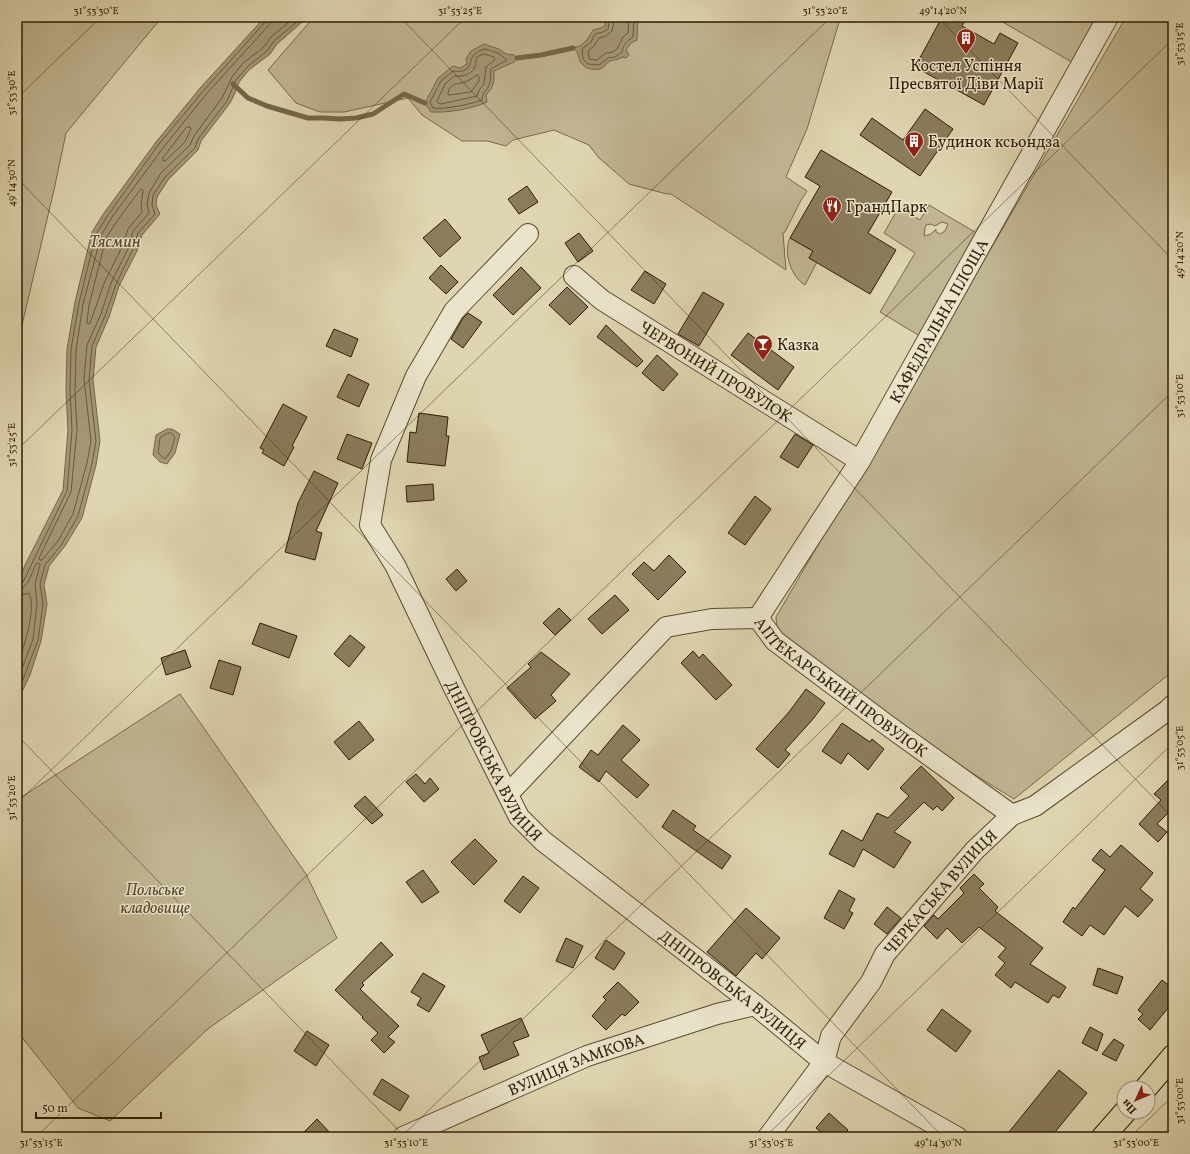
<svg xmlns="http://www.w3.org/2000/svg" width="1190" height="1154" font-family="Vollkorn,serif">
<rect width="100%" height="100%" fill="#dfd6b1"/>
<filter id="stains"><feTurbulence type="fractalNoise" baseFrequency=".005" numOctaves="4"/><feColorMatrix values="0 0 0 0 .2 0 0 0 0 .09 0 0 0 0 .02 0 0 0 .5 -.17"/></filter>
<radialGradient id="worn" r=".72"><stop offset=".6" stop-color="#630" stop-opacity="0"/><stop offset="1" stop-color="#630" stop-opacity=".3"/></radialGradient>
<path fill="#c1b693" stroke="#78694b" fill-rule="evenodd" d="M17 17H162L66 133 54 190 17 346Z
M314 17H846L840 19 807 129 786 177 807 191 800 202 785 232 783 233 786 270 671 194H667L629 184 598 157 589 145 554 130 513 140 506 146 487 141H462L422 115 408 98 344 112H320L296 103 268 70Z
M994 17H1119L1087 71Z
M1126 17H1173V671L1014 799 914 737 777 630 776 617Z
M929 205 985 238 928 341 880 312 915 253 884 233 899 207 920 220ZM942 222 948 224 945 231 940 234 936 232V229L931 234 924 236 925 228 926 225 931 224 935 226Z
M790 238 813 251 809 258 817 262 805 285C791 277 783 252 790 238Z
M180 694 306 874 337 938 209 1028 110 1121 78 1108 17 1031V800Z"/>
<path fill="#a39776" stroke="#746648" d="M265 17H308L277 44 270 54 249 70 239 82 235 93 230 103 201 141 198 150 168 180 157 197 156 205 160 214 142 235 137 251 119 286 109 317 96 347 93 380 100 441 96 465 82 518 65 546 49 566 44 585 47 604 41 641 30 675 17 702V585L25 565 63 490 68 430 66 391 67 349 75 302 92 232 104 213 156 142 201 87Z
M607 17H638L637 40 631 43 626 50 629 55 626 58 622 57C616 61 616 59 610 61 606 63 604 68 600 69 594 70 585 69 582 64 577 58 581 55 573 48L580 46 587 40 593 30 601 28 605 26V20Z
M484 44 499 49 506 54 514 55 517 58 514 62 494 71C494 82 494 87 486 95L487 102C471 109 448 113 431 112L425 103 438 78 453 66 460 68 467 64 466 59 471 51Z
M167 429H172L180 434 175 453 167 464 160 462 153 455 156 435Z"/>
<g fill="none" stroke-linecap="round" stroke-linejoin="round">
<path stroke="#685a3c" stroke-width="1" d="M272 17 270 24 208 92 163 148 112 217 101 236 83 304 76 350 75 391 77 430 71 492 39 558 40 560H42L58 541 73 514 87 463 91 441 84 379 87 345 101 314 111 283 129 247 133 231 149 213 147 205 149 193 161 173 190 145 194 136 222 98 232 77 243 63 263 48 271 37 295 17
M610 17 608 29 603 32 595 34 591 42 582 49 583 59 588 64 599 65 608 58 615 57 622 52C623 45 627 41 633 37L634 17
M615 17 612 31 606 36 599 38 594 46 588 51 589 59 597 60 606 53 613 52 617 49 623 37 628 33 629 17
M485 49 498 53 507 60 491 69C490 75 491 80 489 85 486 93 483 90 482 100 472 104 443 110 433 108L430 102 441 81 453 71C480 74 461 54 485 49Z
M484 54 494 57 495 60 486 67 484 84 479 90 477 96 441 104 438 103 437 101 445 84 454 76C462 77 471 75 475 67 476 64 475 61 477 57Z
M477 75 479 77V81L471 92 450 95H448C449 82 456 85 465 82 469 81 473 77 477 75Z
M187 127H190L191 129 185 142 165 161H163V158Z
M142 189 143 191 141 205 142 212 128 229 123 245 105 281 90 323 88 324 87 322 89 305 106 238 117 221 140 190Z
M168 433H171L175 437 171 451 165 459 158 453 160 438Z
M17 585H20L23 582 67 491 72 430 70 391 71 349 79 303 96 234 108 215 159 144 205 89 266 21 267 17
M17 590C29 589 31 573 36 564L39 563 40 565 35 584 37 604 33 639 17 682
M17 596 29 593C37 610 23 649 17 666
M17 695 38 640 43 604 40 584 45 565 62 544 78 516 92 464 96 441 89 380 92 346 105 316 116 284 133 249 138 233 155 214 152 205 153 195 165 177 195 148 198 139 227 101 236 80 247 67 267 51 274 41 303 17"/>
<path stroke="#746648" stroke-width="5" d="M517 58 541 55 573 48
M233 84 248 98 267 106 308 118H324L340 119 356 118 373 114 404 94 425 103"/>
</g>
<path fill="#8a7d5d" stroke="#2e1c03" d="M942 17H967L962 26 994 44 1000 33 1018 43 984 105 915 67Z
M925 109 953 129 920 176 860 135 872 118 903 140Z
M821 150 892 192 868 233 896 250 870 294 809 258 813 251 790 238 820 186 805 177Z
M527 186 538 202 519 214 508 199Z
M445 219 461 238 440 257 423 238Z
M579 233 593 251 578 262 565 243Z
M441 265 458 282 446 294 429 278Z
M521 267 541 288 513 315 493 295Z
M645 271 666 284 654 304 631 290Z
M567 287 588 307 570 325 549 305Z
M703 292 724 304 699 346 678 334Z
M468 313 482 322 463 348 451 339 463 318Z
M606 325 643 361 637 367 597 337Z
M334 329 358 339 351 357 326 346Z
M748 333 794 367 778 390 731 355Z
M657 355 678 374 663 391 642 373Z
M348 374 369 384 359 407 337 397Z
M283 404 307 417 292 446 294 447 284 466 262 453 264 450 260 448Z
M419 413 448 417 446 436H449L445 466 407 462 410 432 416 433Z
M347 434 372 443 362 469 337 459Z
M795 434 813 445 798 468 780 457Z
M314 471 338 483 316 531 322 533 315 560 285 552 298 503Z
M433 484 434 500 407 502 406 486Z
M755 496 771 509 745 545 728 533Z
M669 555 686 572 658 600 632 574 644 562 654 571Z
M457 569 467 581 456 591 446 579Z
M615 595 629 610 602 634 588 619Z
M559 608 571 620 555 635 543 623Z
M260 623 297 636 289 658 252 644Z
M350 635 365 647 349 667 334 654Z
M185 650 191 667 166 675 161 658Z
M693 651 699 658 703 654 732 685 716 700 681 663Z
M541 652 570 674 551 695 556 701 535 719 507 688 531 667 528 664Z
M219 660 241 667 233 695 210 688Z
M806 689 825 703 813 719 785 750 790 754 778 768 756 749 789 712Z
M359 721 374 740 349 760 334 742Z
M842 723 870 742 872 739 884 749 868 770 848 753 841 764 822 751Z
M623 725 640 740 621 760 649 785 637 798 606 771 599 782 579 767 591 750 598 755Z
M921 766 954 798 942 811 937 806 933 810 924 802 894 832 911 842 894 868 863 849 854 867 829 854 842 830 862 841 877 813 888 818 909 796 900 788Z
M416 774 425 784 430 778 439 789 424 802 406 782Z
M1173 775V812L1171 810 1157 824 1167 832 1158 842 1139 824 1161 800 1154 794Z
M365 796 383 815 372 824 354 806Z
M673 810 696 826 693 830 731 856 722 869 662 827Z
M475 839 497 861 474 885 451 862Z
M1121 845 1153 873 1140 889 1153 900 1138 917 1125 906 1104 935 1090 925 1082 936 1063 922 1073 907 1075 909 1105 870 1092 860 1101 849 1110 857Z
M423 870 439 892 422 903 406 882Z
M974 874 984 884 979 888 998 907 995 911 1043 948 1030 964 1066 987 1059 998 1053 995 1048 1003 1015 982 1011 988 995 975 1005 963 998 957 1006 948 979 927 962 943 947 928 937 939 924 926 934 915 938 919 964 893 960 888Z
M523 876 539 888 520 913 504 901Z
M839 890 855 899 849 911 853 913 844 929 824 918Z
M887 907 901 918 887 934 874 924Z
M746 908 780 938 762 959 756 953 736 976 707 952Z
M566 938 583 946 573 968 556 961Z
M606 940 625 953 614 970 595 958Z
M381 942 393 955 362 983 364 985 360 989 399 1026 388 1037 395 1042 384 1053 371 1040 378 1033 362 1018 363 1017 335 990Z
M1098 968 1123 977 1117 994 1093 985Z
M423 973 445 986 429 1012 417 1005 421 998 411 992Z
M1162 980 1173 989V1002L1150 1030 1138 1019 1143 1014 1138 1010Z
M618 982 639 1002 625 1016 622 1014 606 1030 592 1016 606 1000 603 997Z
M942 1009 971 1031 956 1052 927 1030Z
M521 1018 529 1036 513 1042 519 1055 484 1070 479 1057 489 1053 481 1035Z
M1090 1027 1103 1034 1097 1051 1082 1043Z
M307 1031 329 1045 316 1066 294 1051Z
M1114 1039 1124 1045 1116 1061 1102 1054Z
M1059 1070 1087 1093 1051 1137H1005Z
M382 1079 409 1096 400 1111 373 1094Z
M829 1113 848 1130 842 1137H827L816 1128Z
M317 1119 334 1137H299Z"/>
<g fill="none" stroke-linecap="round" stroke-linejoin="round">
<defs>
<g id="minor">
<path id="s1" d="M528 234 454 311 416 376 381 460 370 525 395 565 454 688 519 817 543 841 755 1005 824 1062 957 1137"/>
<path id="s2" d="M574 276 602 300 860 461"/>
<path id="s3" d="M758 618 860 461 1108 17"/>
<path id="s4" d="M508 794 666 627 712 619 758 618 775 641 887 725 1012 815"/>
<path id="s5" d="M403 1137 587 1056 717 1014 755 1005"/>
<path id="s6" d="M768 1137 824 1062 831 1036 871 982 885 954 975 850 1012 815 1035 806 1168 710 1173 705"/>
</g>
<path id="major" d="M1146 1088 1173 1056
M1103 1137 1125 1112"/>
</defs>
<use href="#minor" stroke="#5a4a2e" stroke-width="22"/>
<use href="#major" stroke="#2e1c03" stroke-width="24"/>
<use href="#minor" stroke="#eae4cc" stroke-width="20"/>
<use href="#major" stroke="#dfd6b1" stroke-width="22"/>
</g>
<path fill="none" stroke="#2e1c03" stroke-width="1" stroke-opacity="0.45" d="M400 17 1173 818M938 17 1173 260M17 98 101 17M17 178 943 1137M17 450 466 17M17 735 405 1137M17 803 831 17M36 1137 1173 39M401 1137 1173 391M765 1137 1173 743M1130 1137 1173 1096"/>
<defs>
<symbol id="building-pin" viewBox="-11 -11 22 30"><path d="M0 17L-7.5 6A9.5 9.5 0 1 1 7.5 6Z" fill="#8f2418" stroke="#eae4cc"/><path d="M-4-6H4V6H1V3H-1V6H-4ZM-2.5-4.3h1.7v1.8h-1.7ZM.8-4.3h1.7v1.8H.8ZM-2.5-1h1.7V.8h-1.7ZM.8-1h1.7V.8H.8Z" fill="#fff"/></symbol>
<symbol id="restaurant-pin" viewBox="-11 -11 22 30"><path d="M0 17L-7.5 6A9.5 9.5 0 1 1 7.5 6Z" fill="#8f2418" stroke="#eae4cc"/><path d="M-5-6h1v4h1v-4h1v4h1v-4h1v5L-1.5 .5V6h-2V.5L-5-1ZM5-6V6H3V1.5H1.5Q1.5-4 5-6Z" fill="#fff"/></symbol>
<symbol id="bar-pin" viewBox="-11 -11 22 30"><path d="M0 17L-7.5 6A9.5 9.5 0 1 1 7.5 6Z" fill="#8f2418" stroke="#eae4cc"/><path d="M-6-5H6L.8 .8V4.5H3.5V6h-7V4.5H-.8V.8Z" fill="#fff"/></symbol>
</defs>
<g fill-rule="evenodd">
<use href="#building-pin" x="955" y="27" width="22" height="30"/>
<use href="#building-pin" x="903" y="130" width="22" height="30"/>
<use href="#restaurant-pin" x="821" y="195" width="22" height="30"/>
<use href="#bar-pin" x="752" y="333" width="22" height="30"/>
</g>
<g text-anchor="middle" stroke-width="3" stroke-linejoin="round" paint-order="stroke">
<g font-size="16" fill="#2e1c03" stroke="#eae4cc" text-anchor="start">
<text x="966" y="71" text-anchor="middle">Костел Успіння<tspan x="966" dy="18">Пресвятої Діви Марії</tspan></text>
<text x="928" y="147">Будинок ксьондза</text>
<text x="846" y="212">ГрандПарк</text>
<text x="777" y="350">Казка</text>
</g>
<g font-size="16" fill="#2e1c03" stroke="#eae4cc">
<text dy="6" stroke="none"><textPath href="#s3" startOffset="348">КАФЕДРАЛЬНА ПЛОЩА</textPath></text>
<text dy="6" stroke="none"><textPath href="#s2" startOffset="171">ЧЕРВОНИЙ ПРОВУЛОК</textPath></text>
<text dy="6" stroke="none"><textPath href="#s4" startOffset="431">АПТЕКАРСЬКИЙ ПРОВУЛОК</textPath></text>
<text dy="6" stroke="none"><textPath href="#s1" startOffset="606">ДНІПРОВСЬКА ВУЛИЦЯ</textPath></text>
<text dy="6" stroke="none"><textPath href="#s6" startOffset="302">ЧЕРКАСЬКА ВУЛИЦЯ</textPath></text>
<text dy="6" stroke="none"><textPath href="#s1" startOffset="942">ДНІПРОВСЬКА ВУЛИЦЯ</textPath></text>
<text dy="6" stroke="none"><textPath href="#s5" startOffset="188">ВУЛИЦЯ ЗАМКОВА</textPath></text>
</g>
<g font-size="16" font-style="italic" fill="#5a4a2e" stroke="#eae4cc">
<text x="155" y="895">Польське<tspan x="155" dy="18">кладовище</tspan></text>
</g>
<g font-size="17" font-style="italic" fill="#57472b" stroke="#eae4cc">
<text x="115" y="247">Тясмин</text>
</g>
</g>
<rect width="1190" height="1154" fill="none" stroke="#dfd6b1" stroke-width="44"/>
<g transform="translate(1136 1100) rotate(226)"><circle r="19" fill="#eae4cc" stroke="#9f947c"/>
<path d="M0-3L7 15L0 10L-7 15Z" fill="#8f2418"/>
<text y="-6" font-size="11" font-weight="bold" text-anchor="middle" fill="#2e1c03">Пн</text>
</g>
<path d="M36 1112v6h125v-6" fill="none" stroke="#2e1c03" stroke-width="2"/>
<text x="42" y="1112" font-size="12" fill="#2e1c03" stroke="#eae4cc" stroke-width="3" paint-order="stroke">50 m</text>
<rect x="22" y="22" width="1146" height="1110" fill="none" stroke="#2e1c03" stroke-width="1.5"/>
<g font-size="10" text-anchor="middle" fill="#2e1c03">
<text x="96" y="14">31°53'30"E</text>
<text x="460" y="14">31°53'25"E</text>
<text x="825" y="14">31°53'20"E</text>
<text x="943" y="14">49°14'20"N</text>
<text transform="translate(1179 44) rotate(-90)" y="4">31°53'15"E</text>
<text transform="translate(11 93) rotate(-90)" y="4">31°53'30"E</text>
<text transform="translate(11 183) rotate(-90)" y="4">49°14'30"N</text>
<text transform="translate(1179 255) rotate(-90)" y="4">49°14'20"N</text>
<text transform="translate(1179 396) rotate(-90)" y="4">31°53'10"E</text>
<text transform="translate(11 445) rotate(-90)" y="4">31°53'25"E</text>
<text transform="translate(1179 748) rotate(-90)" y="4">31°53'05"E</text>
<text transform="translate(11 798) rotate(-90)" y="4">31°53'20"E</text>
<text transform="translate(1179 1101) rotate(-90)" y="4">31°53'00"E</text>
<text x="41" y="1146">31°53'15"E</text>
<text x="406" y="1146">31°53'10"E</text>
<text x="771" y="1146">31°53'05"E</text>
<text x="938" y="1146">49°14'30"N</text>
<text x="1136" y="1146">31°53'00"E</text>
</g>
<rect width="100%" height="100%" filter="url(#stains)"/>
<rect width="100%" height="100%" fill="url(#worn)"/>
</svg>
